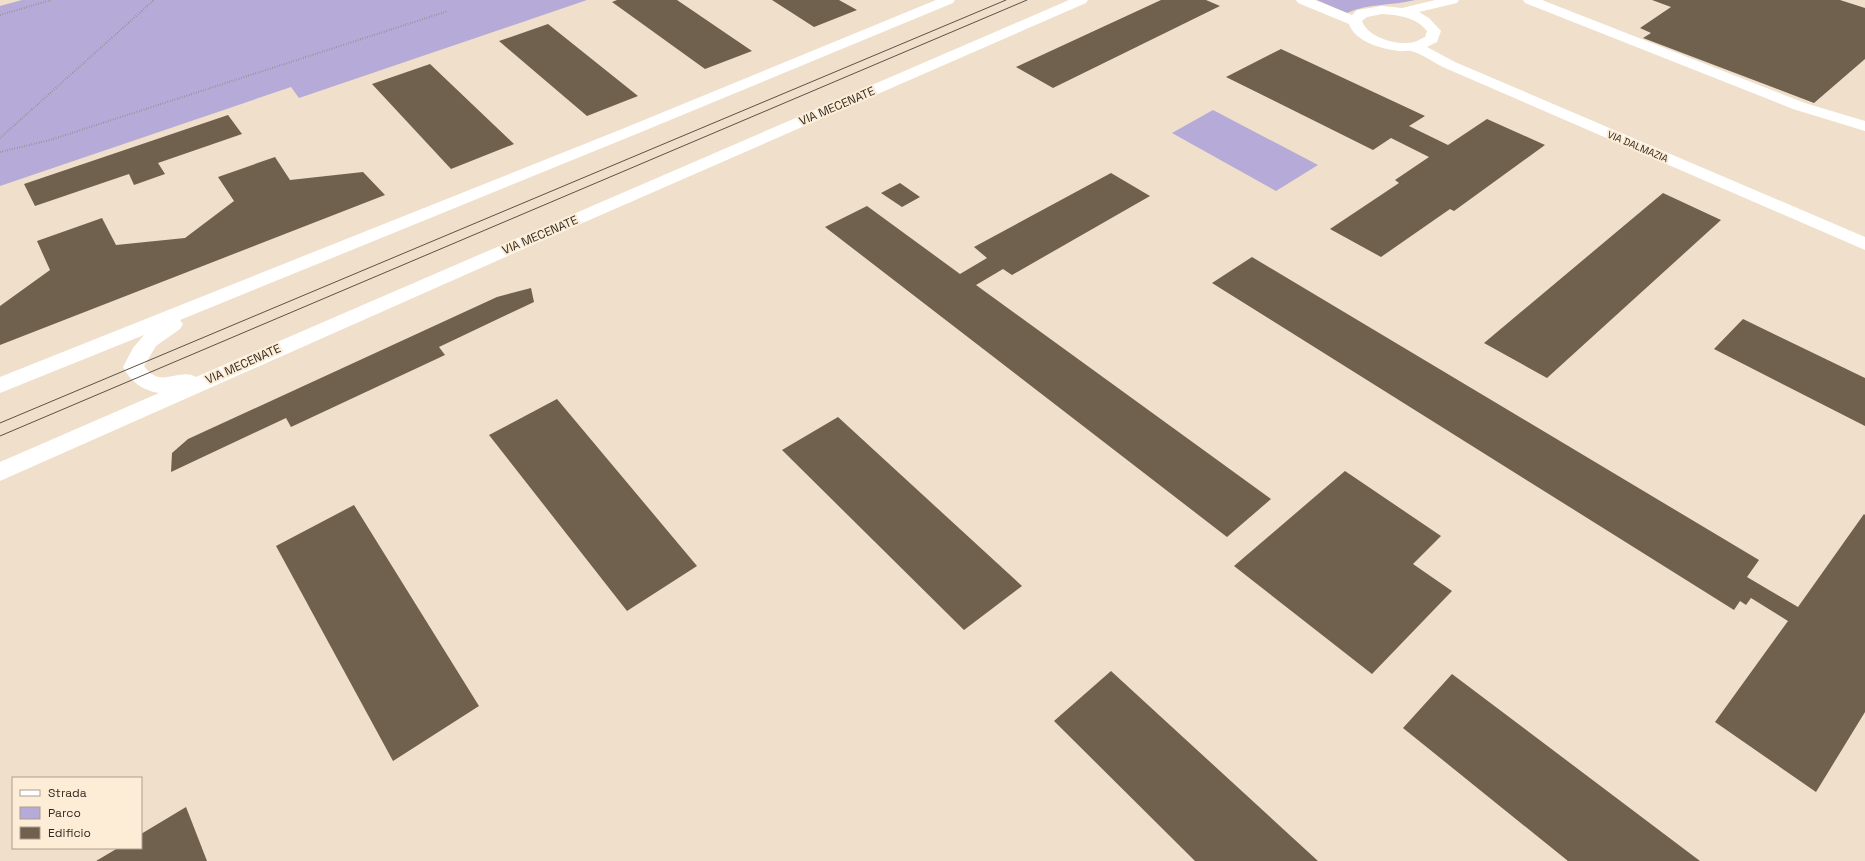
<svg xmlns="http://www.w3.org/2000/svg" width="1865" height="861" font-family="'Space Grotesk',sans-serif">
<rect width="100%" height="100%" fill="#f0dfca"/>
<path fill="#b5aad8" d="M22 0H587L299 98 291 87 0 186V6Z
M1317 0H1415C1392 6 1369 3 1347 13Z
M1213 110 1318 165 1276 191 1172 133Z"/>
<path fill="#6f614e" d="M617 0H677L752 51 705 69 612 2Z
M772 0H839L857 10 814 27Z
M1161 0H1206L1220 6 1053 88 1016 67Z
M1652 0H1840L1865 8V59L1814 103 1643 38 1651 33 1640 28 1671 7Z
M548 24 638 96 587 116 499 41Z
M1281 49 1425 116 1409 126 1448 145 1487 119 1545 145 1454 211 1450 209 1381 257 1330 229 1399 183 1395 180 1429 157 1391 138 1373 150 1226 77Z
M430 64 514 144 451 169 372 84Z
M228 115 242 134 158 163 165 174 134 185 129 174 35 206 24 184Z
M275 157 290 180 363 172 385 195 0 345V306L50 270 37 241 102 218 116 245 185 238 234 201 218 177Z
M1111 173 1150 196 1012 275 1003 269 976 285 1271 499 1227 537 825 227 867 206 960 274 987 258 974 247Z
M900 183 920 197 902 207 881 193Z
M1663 193 1721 220 1547 378 1484 343Z
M1252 257 1759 560 1747 577 1798 607 1864 514 1865 515V712L1816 792 1715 722 1788 621 1751 598 1746 605 1740 601 1734 610 1212 283Z
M531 288 534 302 439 347 445 355 291 427 286 418 171 472 172 453 188 439 497 297Z
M1743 319 1865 378V426L1714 349Z
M557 399 697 566 627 611 489 435Z
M838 417 1022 586 964 630 782 450Z
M1345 471 1441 536 1413 564 1452 591 1372 674 1234 566Z
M354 505 479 706 393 761 276 546Z
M1111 671 1318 861H1195L1054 721Z
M1452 674 1700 861H1568L1403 728Z
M186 807 207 861H96L118 848H141V834Z"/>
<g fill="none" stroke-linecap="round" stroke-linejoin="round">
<path stroke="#8b8071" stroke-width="2" stroke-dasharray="0.5 2" stroke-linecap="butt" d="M0 15 51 0
M0 138 154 0
M0 152 50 140 448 11"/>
<path fill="#fff" fill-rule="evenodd" d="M1523 0H1542L1805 103 1865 121V131L1793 109 1525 3Z"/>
<path fill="#fff" fill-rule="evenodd" d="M1296 0H1315L1352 15 1357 10 1382 6 1402 8 1435 0H1459L1457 3 1419 12 1429 18 1441 31 1437 42 1427 47 1455 62 1865 237V250L1445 68C1436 64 1421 53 1411 51 1407 50 1403 52 1399 51 1382 49 1355 42 1349 24L1298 3ZM1382 14C1398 15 1416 17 1427 31L1425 37C1422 38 1418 41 1414 42 1398 46 1368 38 1362 21L1367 17Z"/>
<path fill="#fff" fill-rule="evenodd" d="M936 0H955L953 3 634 135 180 320 183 324 180 329 156 346 144 366C161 390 179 367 196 377L1069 0H1088L1086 3 546 239 0 481V462L159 393C142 390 131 382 123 367L133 348 144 335 0 393V377L622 129Z"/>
<path stroke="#5b5348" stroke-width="1" d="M0 423 1006 0
M0 436 1027 0"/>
</g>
<g text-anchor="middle" stroke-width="4" stroke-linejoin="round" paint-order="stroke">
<g font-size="10" fill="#312b23" stroke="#fdedd7">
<text transform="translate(1638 146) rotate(23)" y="4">VIA DALMAZIA</text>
</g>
<g font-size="12" fill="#312b23" stroke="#fdedd7">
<text transform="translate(837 106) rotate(-23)" y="4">VIA MECENATE</text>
<text transform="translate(540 235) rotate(-23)" y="4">VIA MECENATE</text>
<text transform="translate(243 364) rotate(-24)" y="4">VIA MECENATE</text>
</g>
</g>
<rect x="12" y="777" width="130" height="72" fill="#fdedd7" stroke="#ab9f8f"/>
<rect x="20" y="790" width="20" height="6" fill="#ffffff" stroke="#ab9f8f"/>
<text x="48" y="797" font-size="12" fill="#312b23">Strada</text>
<rect x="20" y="807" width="20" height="12" fill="#b5aad8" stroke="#ab9f8f"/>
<text x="48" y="817" font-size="12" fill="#312b23">Parco</text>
<rect x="20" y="827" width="20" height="12" fill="#6f614e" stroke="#ab9f8f"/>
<text x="48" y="837" font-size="12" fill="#312b23">Edificio</text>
</svg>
